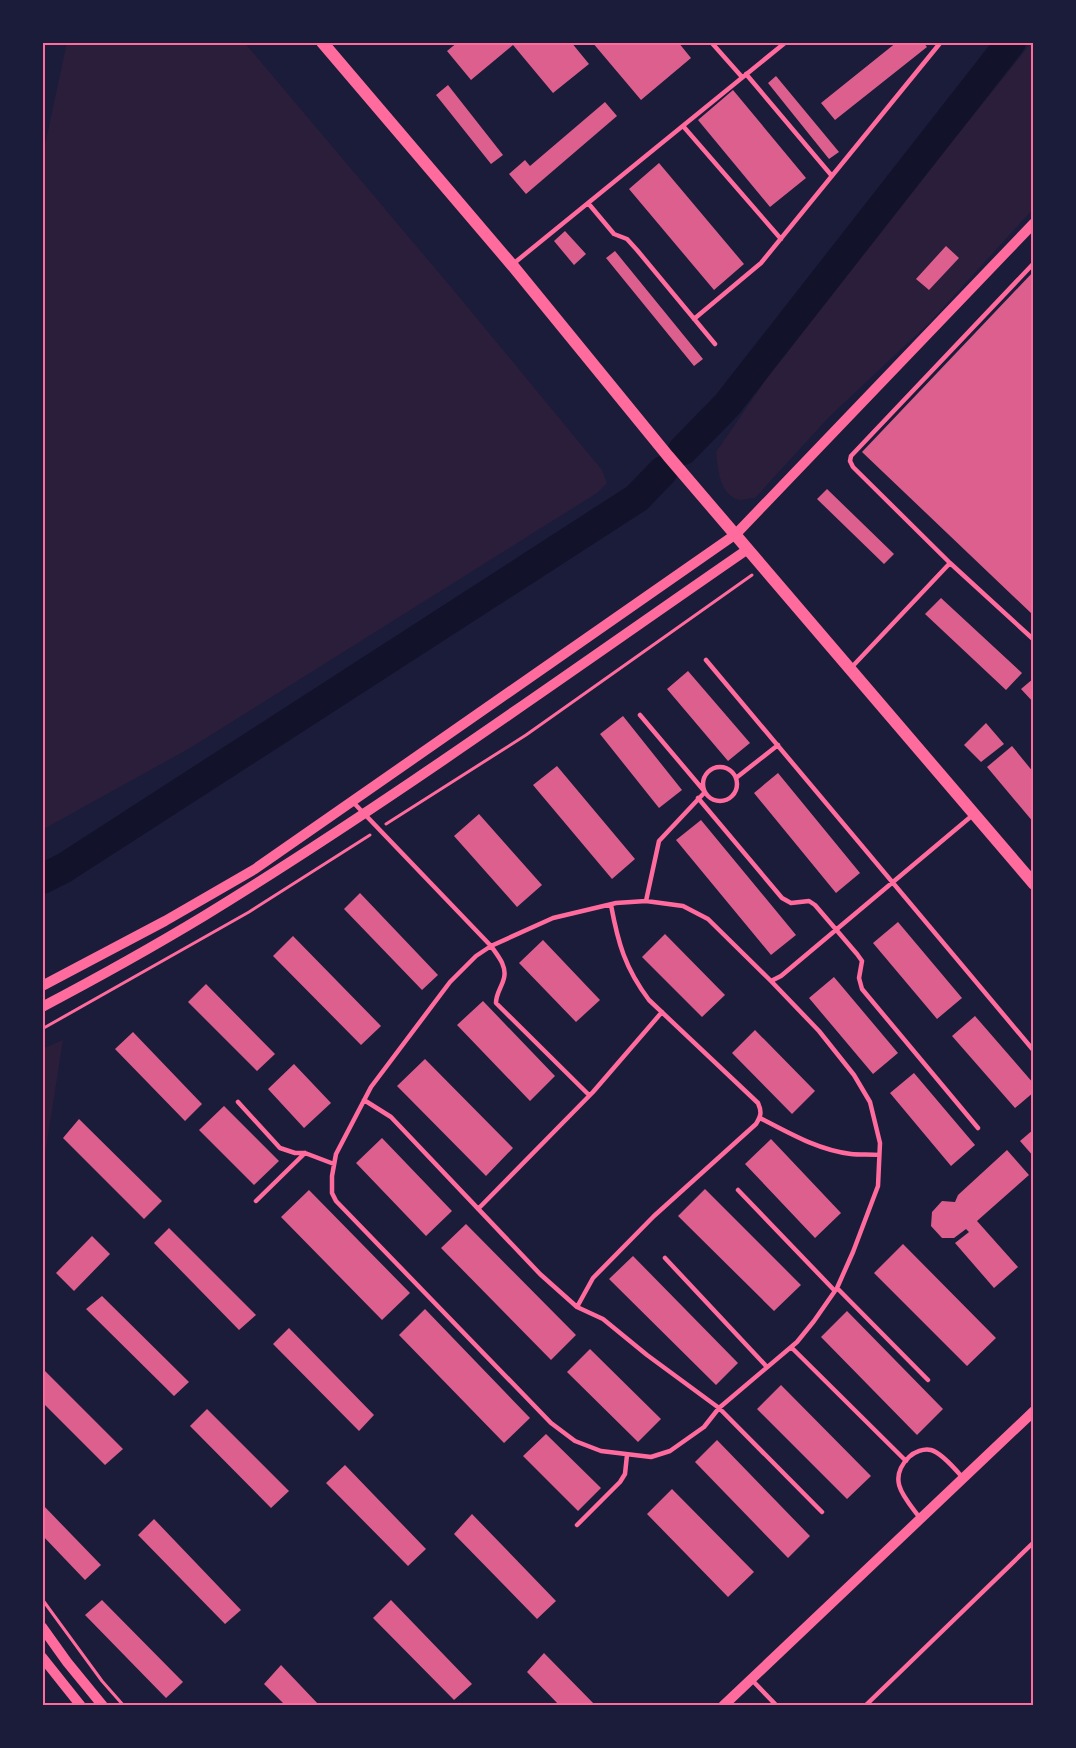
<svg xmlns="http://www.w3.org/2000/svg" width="1076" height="1748" font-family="'Titillium Web',sans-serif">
<rect width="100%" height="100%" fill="#1b1b3a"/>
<path fill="#2a1e3b" d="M67 42H244L456 293 602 470 607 483 597 493 190 748 42 830V159Z
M1032 42H1034V208L930 322 829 417 755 498C750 498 744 500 740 500 719 496 718 468 716 452L796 336Z
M63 1040 42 1174V1049Z"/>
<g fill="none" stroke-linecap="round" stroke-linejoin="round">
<path stroke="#12122b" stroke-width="30" d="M683 450 727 405 1011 42
M42 879 64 868 637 498 663 471"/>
</g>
<path fill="#dd5f8e" d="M458 42H571L589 64 553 93 513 45 471 80 447 51Z
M592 42H678L691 58 641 100Z
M897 42H923L927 47 835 120 821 103Z
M776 76 839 152 829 159 768 83Z
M448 85 503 155 491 164 436 95Z
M733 90 806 178 770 207 698 120Z
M605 102 617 116 526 194 509 174 525 160 530 166Z
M659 163 744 264 714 290 629 189Z
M565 231 586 254 574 265 554 241Z
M946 246 959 258 929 290 916 279Z
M615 251 703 359 694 366 606 258Z
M1034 271V611L1032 614 862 452Z
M827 489 894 554 884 564 817 499Z
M941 598 1022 673 1006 690 925 614Z
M688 671 750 743 728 761 667 689Z
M1034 678V703L1021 689Z
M623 716 682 790 659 808 600 734Z
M986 723 1004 744 981 762 964 745Z
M1012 746 1034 773V823L987 767Z
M557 766 635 859 612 879 533 785Z
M778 773 860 873 836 893 754 793Z
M479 814 542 885 517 907 454 836Z
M701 820 796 935 771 955 676 840Z
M360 893 438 975 422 990 344 909Z
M898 922 962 998 937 1019 873 943Z
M665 934 725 995 702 1017 642 957Z
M293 936 381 1026 361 1045 273 956Z
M543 940 600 1000 576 1022 519 963Z
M834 977 898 1053 873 1074 809 998Z
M206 984 275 1054 257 1071 188 1002Z
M483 1001 555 1076 530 1101 457 1025Z
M975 1016 1034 1084V1092L1015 1108 952 1036Z
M755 1030 815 1091 792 1114 732 1053Z
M133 1032 202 1104 185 1121 115 1049Z
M425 1059 513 1148 486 1176 397 1086Z
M294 1064 331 1103 304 1128 268 1089Z
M914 1073 975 1145 951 1166 890 1093Z
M224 1106 279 1161 254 1185 199 1130Z
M79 1119 162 1201 144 1219 63 1138Z
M1034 1129V1157L1020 1141Z
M382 1138 452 1211 426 1236 356 1163Z
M771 1139 841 1213 815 1238 745 1164Z
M1007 1150 1029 1175 977 1221 1018 1267 994 1288 955 1243 969 1232 966 1229 954 1238H942L931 1226 932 1212 942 1201 955 1202 958 1195Z
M705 1189 801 1285 774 1311 678 1216Z
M309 1190 410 1293 382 1320 281 1217Z
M466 1224 576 1335 551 1360 441 1248Z
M169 1228 256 1315 239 1330 154 1243Z
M92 1236 110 1254 74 1291 56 1273Z
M903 1244 996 1338 967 1366 874 1273Z
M633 1256 738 1363 716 1385 609 1279Z
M102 1296 189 1382 174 1396 86 1309Z
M425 1309 530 1418 504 1443 399 1335Z
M847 1311 943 1409 917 1435 821 1337Z
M289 1328 374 1415 359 1431 273 1344Z
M590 1349 661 1419 638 1442 567 1372Z
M42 1368 123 1449 105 1465 42 1402Z
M781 1385 871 1476 847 1499 757 1409Z
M207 1409 289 1491 271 1508 190 1426Z
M546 1434 601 1488 578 1511 523 1456Z
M717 1440 810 1536 788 1558 695 1462Z
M345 1465 426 1549 408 1566 326 1483Z
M672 1489 754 1572 728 1597 647 1514Z
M42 1504 101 1565 85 1580 42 1535Z
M472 1514 556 1601 537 1619 454 1534Z
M154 1519 241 1610 225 1624 138 1535Z
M102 1600 183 1682 166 1698 85 1615Z
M391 1600 472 1684 454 1700 373 1618Z
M544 1653 596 1706H560L527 1672Z
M281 1665 320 1706H286L264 1684Z"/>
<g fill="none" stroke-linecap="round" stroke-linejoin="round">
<path stroke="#ff6b9d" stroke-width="3" d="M386 824 526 735 752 575
M42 1029 249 912 370 835
M42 1599 102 1681 124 1706"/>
<path stroke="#ff6b9d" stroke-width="4.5" d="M711 42 742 77
M746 74 832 176
M683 126 781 239
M588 203 614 234 627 239 637 250 715 344
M1034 263 851 456 850 461 853 467 950 563 1033 639 1034 638
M513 264 786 42
M694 319 761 263 941 42
M706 660 1034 1051
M850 669 950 563
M640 715 705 792 659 841 646 901
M703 784a17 17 0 1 1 34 0a17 17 0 1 1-34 0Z
M736 778 778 745
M698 798 782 898 791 903 809 901 815 905 857 954 862 961 859 978 862 989 978 1128
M352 801 491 946 553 918 616 903 646 901 683 906 708 919 771 981 781 976 974 814
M589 1095 496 1003C496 993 502 987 504 978 507 966 498 956 491 946L476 956 450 982 371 1087 336 1154 332 1176V1193L336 1201 551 1423 575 1441 601 1451 651 1457 670 1451 704 1427 719 1408 797 1342 814 1321 837 1288 853 1252 878 1186 880 1143 870 1102 854 1075 819 1031 771 981
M364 1100 391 1117 540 1274 577 1307 603 1319 647 1355 719 1408 822 1512
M238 1102 280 1148 295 1153H305L334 1164
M760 1118C789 1133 818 1150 851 1154 860 1155 870 1154 879 1155
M738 1190 835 1291
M256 1201 305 1153
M478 1209 593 1092 662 1012
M665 1258 767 1367
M837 1288 928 1380
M577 1307 593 1278 654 1216 756 1124C761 1116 762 1112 758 1103L649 1000C625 968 618 943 611 905
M791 1347 906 1461
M920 1518C905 1498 886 1480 909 1457 914 1452 924 1448 931 1450 942 1453 956 1470 963 1478
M577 1525 620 1482 625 1474 627 1455
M751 1679 777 1706
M865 1706 1034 1542"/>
<path stroke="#ff6b9d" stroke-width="10" d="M42 986 165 921 255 869 736 534 1034 223
M42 1007C97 978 151 948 204 916 390 802 568 673 748 549
M42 1627 67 1662 103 1706
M42 1657 81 1706
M723 1706 1034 1411"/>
<path stroke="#ff6b9d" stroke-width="12" d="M322 42 512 265 668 456 1034 884"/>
</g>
<rect width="1076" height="1748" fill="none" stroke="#1b1b3a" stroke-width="87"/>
<rect x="44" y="44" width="988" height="1660" fill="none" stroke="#ff6b9d" stroke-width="2"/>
</svg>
